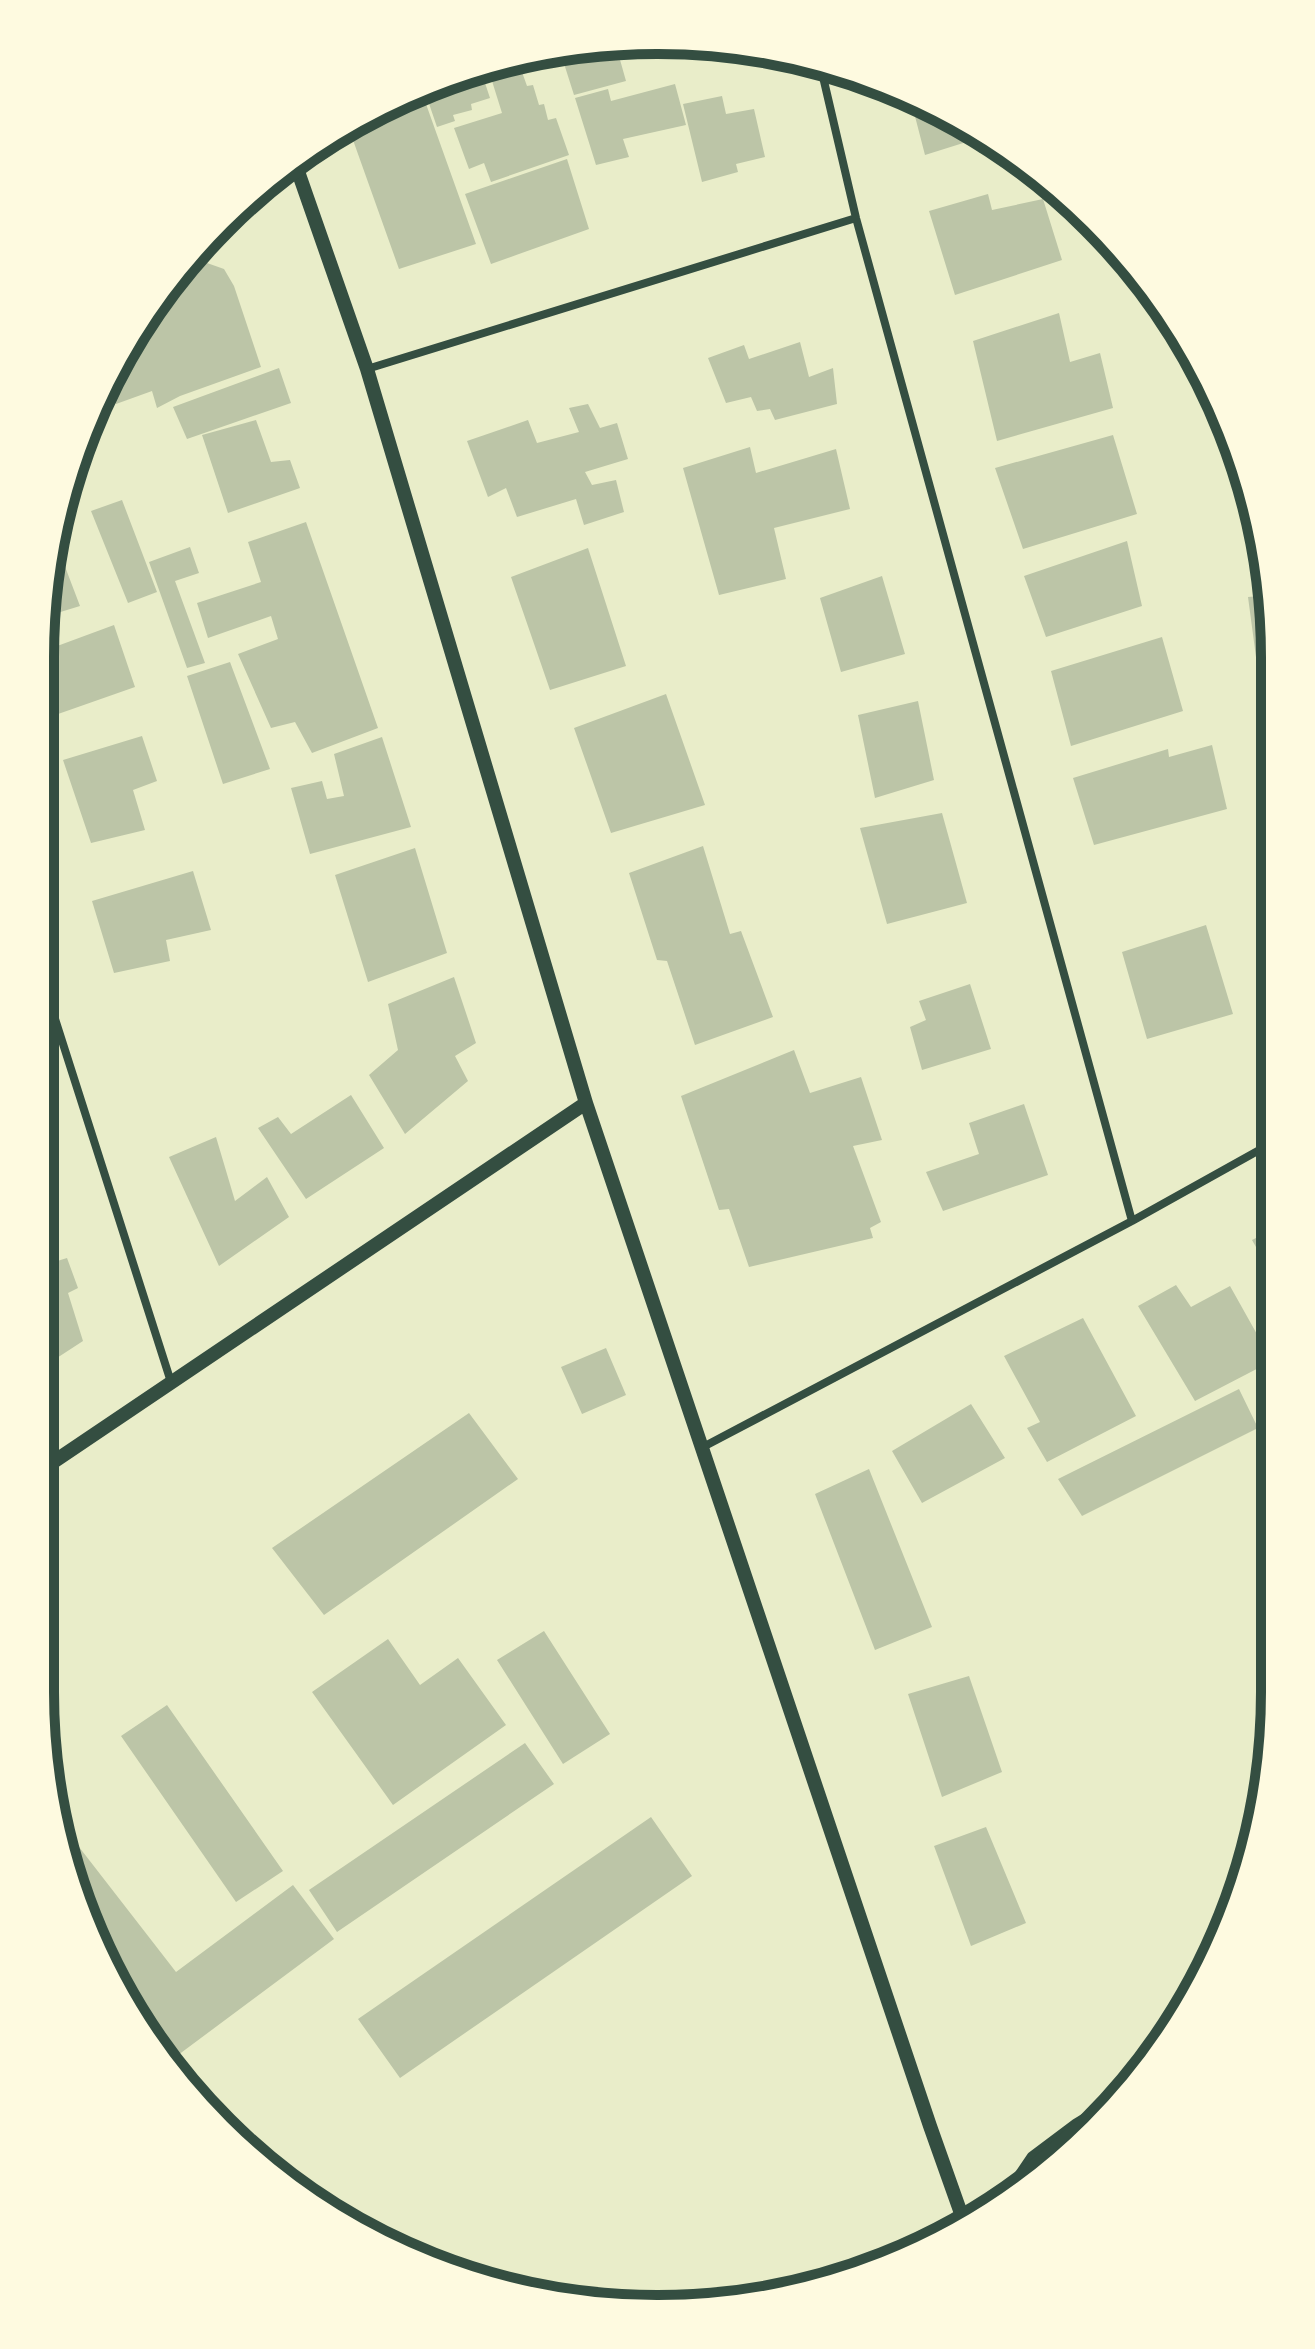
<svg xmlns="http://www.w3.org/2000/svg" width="1315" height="2349" font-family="Ubuntu,sans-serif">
<rect width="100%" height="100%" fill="#e9edc9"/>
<path fill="#bcc5a7" d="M615 42 626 81 574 95 560 51Z
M652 42 686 44 655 53Z
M509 59 513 71 484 80 490 98 471 104 472 110 453 115 455 121 437 127 424 89 498 61Z
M522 72 527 86 533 85 539 105 544 104 548 120 556 118 569 155 491 182 484 163 469 169 454 128 502 113 492 81Z
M675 84 686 125 623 139 629 157 596 165 575 98 608 89 611 101Z
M421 90 476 244 399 269 348 126 385 103Z
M722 96 726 114 754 109 765 157 736 164 738 172 702 182 683 104Z
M910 97 967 123 998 147 979 153 976 139 925 155Z
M567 159 589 229 491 264 465 194Z
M988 194 992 210 1043 199 1062 260 955 295 929 211Z
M207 263 224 269 234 286 261 367 180 396 157 408 152 391 116 404 105 388 123 348 177 273Z
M1059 313 1070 362 1100 353 1113 408 997 441 973 341Z
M800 342 809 377 833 368 837 404 775 420 770 409 757 411 751 397 726 403 708 358 744 345 749 359Z
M279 368 291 403 187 439 173 407Z
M588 404 600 428 617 423 628 459 585 472 592 485 616 480 624 512 584 525 576 499 517 517 506 488 488 497 467 441 528 420 537 443 579 432 569 408Z
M256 420 271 462 290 460 300 488 228 513 202 435Z
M1113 435 1137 514 1023 549 995 468Z
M750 447 756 473 836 449 850 509 774 528 786 579 719 595 683 468Z
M122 500 157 592 128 603 91 511Z
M306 522 378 728 312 753 295 722 271 728 238 654 278 639 271 616 208 638 197 603 261 582 248 542Z
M1127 541 1142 606 1046 637 1024 576Z
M56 543 80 606 41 618Z
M190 547 199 573 175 581 205 663 187 668 149 562Z
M588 548 626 666 550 690 511 577Z
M882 576 905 654 841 672 820 598Z
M1270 595V701L1262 702 1248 597Z
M114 625 135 687 41 720V652Z
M1162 637 1183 711 1071 746 1051 671Z
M230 662 270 769 223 784 187 676Z
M666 694 705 805 611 833 574 728Z
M918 701 934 780 875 798 858 715Z
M142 736 157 781 133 790 145 830 91 843 63 760Z
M382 737 411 827 310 854 291 788 322 781 327 799 344 796 334 754Z
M1212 745 1227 809 1094 845 1073 778 1168 749 1169 757Z
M942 813 967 903 887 924 860 828Z
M703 846 730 934 741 931 773 1017 695 1045 667 961 657 960 629 873Z
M415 848 447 953 368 982 335 875Z
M193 871 211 930 166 940 170 961 114 973 92 901Z
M1206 925 1233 1014 1147 1039 1122 952Z
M454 977 476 1043 455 1056 468 1081 405 1134 369 1075 398 1050 388 1004Z
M970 984 991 1049 922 1070 910 1027 926 1020 919 1001Z
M794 1050 810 1093 861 1077 882 1140 853 1146 881 1222 870 1228 873 1238 749 1267 729 1209 719 1210 681 1096Z
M48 1081 54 1110 41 1114V1084Z
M351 1095 384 1148 306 1199 258 1128 278 1117 291 1134Z
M1024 1104 1048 1175 943 1211 926 1172 979 1154 969 1123Z
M216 1137 235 1201 267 1177 289 1217 219 1266 169 1157Z
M1272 1230V1275L1252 1240Z
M67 1258 78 1288 68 1293 83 1341 40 1369V1332L47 1328 40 1314 41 1266Z
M1176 1285 1191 1307 1230 1286 1272 1361 1195 1401 1138 1306Z
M1083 1318 1136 1416 1047 1462 1027 1428 1040 1422 1004 1356Z
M606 1348 626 1395 582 1414 561 1367Z
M1239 1389 1258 1428 1082 1516 1058 1479Z
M971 1404 1005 1458 922 1503 892 1451Z
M469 1413 518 1479 324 1615 272 1548Z
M869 1469 932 1627 875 1650 815 1494Z
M544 1631 610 1734 563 1764 497 1660Z
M388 1639 420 1685 458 1658 506 1725 393 1805 312 1692Z
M969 1676 1002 1772 942 1797 908 1694Z
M167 1705 283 1871 236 1902 121 1736Z
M525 1743 554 1784 337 1932 309 1890Z
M651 1817 692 1876 400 2078 358 2019Z
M62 1825 176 1972 293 1885 334 1939 166 2064 73 1890Z
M986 1827 1026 1923 971 1946 934 1846Z"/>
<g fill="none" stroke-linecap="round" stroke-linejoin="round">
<path stroke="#344e41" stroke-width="8" d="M820 64 856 218 1132 1221
M367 369 856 218
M41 975 171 1382
M703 1447 1132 1221 1272 1143
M1012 2188V2184L1031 2156 1075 2123 1108 2103"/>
<path stroke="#344e41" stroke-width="14" d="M294 160 367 369 586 1103 930 2126 963 2219
M40 1471 586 1103"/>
</g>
<path d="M0 0H1315V2349H0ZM657 54H658A603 603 0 0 1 1261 657V1692A603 603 0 0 1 658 2295H657A603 603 0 0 1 54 1692V657A603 603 0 0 1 657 54Z" fill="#fefae0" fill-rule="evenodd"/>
<path fill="none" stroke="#344e41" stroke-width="10" d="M657 54H658A603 603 0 0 1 1261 657V1692A603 603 0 0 1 658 2295H657A603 603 0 0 1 54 1692V657A603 603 0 0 1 657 54Z"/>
</svg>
